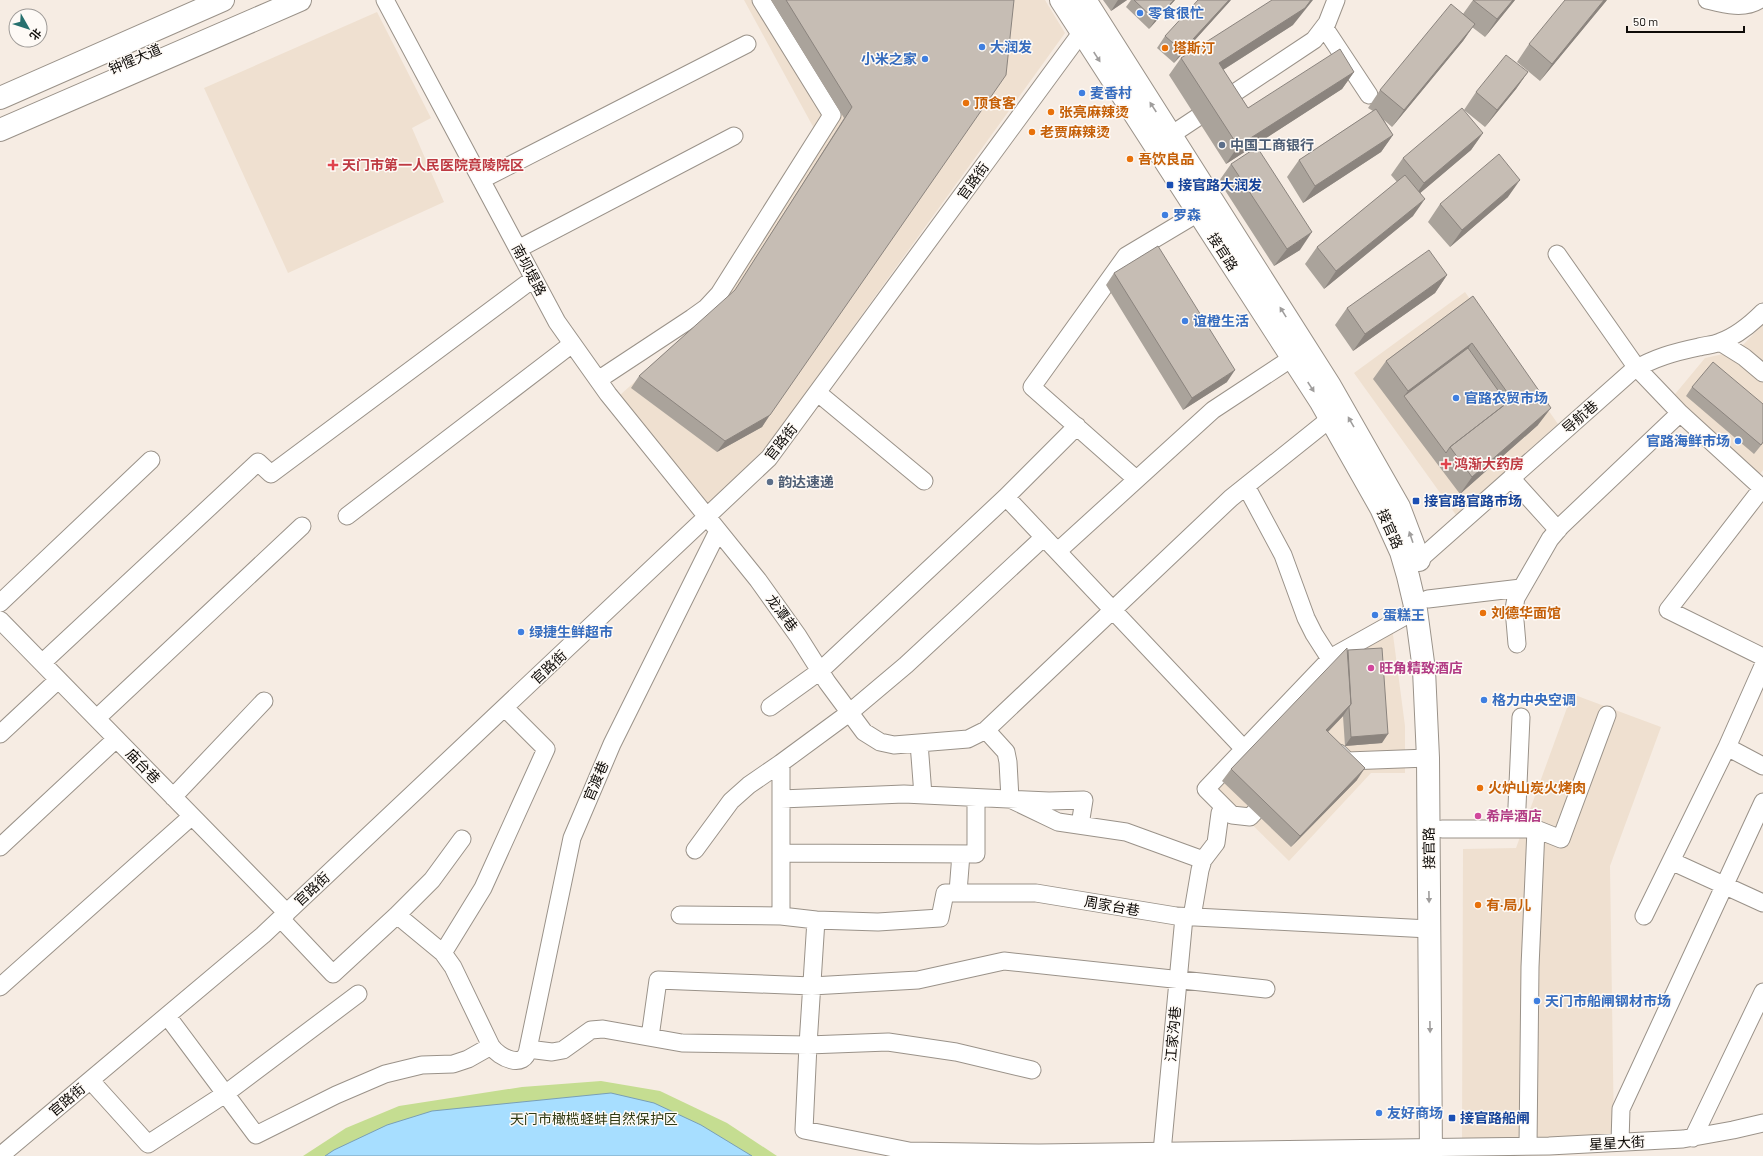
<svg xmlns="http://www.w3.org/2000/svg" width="1763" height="1156" font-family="Barlow,'Noto Sans SC',sans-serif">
<rect width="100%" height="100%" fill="#f6ece3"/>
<path fill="#efe0d0" d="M744 0H1045L1065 33 768 445 708 504 619 396 724 301 823 145Z
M377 12 431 118 412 128 444 202 288 273 204 88Z
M1465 292 1558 424 1456 515 1354 373Z
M1763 324V364L1742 346Z
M1732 352 1763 380V470L1756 479 1671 399 1705 358Z
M1392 627 1405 726V773H1371L1289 861 1212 785 1333 659Z
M1572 694 1661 727 1610 866 1614 1136 1462 1139 1463 849 1516 848Z"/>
<path fill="#c5dd91" d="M601 1081 660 1091 727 1123 777 1156H303L346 1128 399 1106 522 1087Z"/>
<path fill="#a7deff" stroke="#799fb5" d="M611 1093 654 1103 701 1125 752 1156H325L334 1150 387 1125 432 1111Z"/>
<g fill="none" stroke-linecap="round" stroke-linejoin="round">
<defs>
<path id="minor" d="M385 0 557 322 608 394 758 580 798 636 827 682 864 732 880 742 894 745 968 739 986 730 1231 498 1331 418
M1707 0C1723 4 1744 10 1759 0
M1324 27 1369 95
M1171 135 1314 40 1327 23 1336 0
M481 180 747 44
M518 249 734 136
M1720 342 1744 357 1763 373
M598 380 692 318 706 308 719 294 832 115 761 0
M818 393 924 481
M1680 413 1762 488
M1511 478 1558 530
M1136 479 1032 387 1126 256 1198 213
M1246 486 1283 555 1306 618 1314 634 1330 659
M1763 487 1668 610 1763 657
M1006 497 1244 749
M347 516 572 344
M1044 537 906 665 849 713 781 763V916L816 920 808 1045 804 1130 909 1151 1039 1153 1549 1146 1683 1139 1733 1130 1763 1123
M1058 551 1213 410 1292 358
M1419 560 1632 371C1653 358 1675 352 1699 347 1706 345 1714 345 1720 342 1737 336 1751 324 1763 312
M1428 599 1521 588
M0 603 151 460
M0 620 287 913
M1517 644 1514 609 1516 598 1550 539 1561 526 1680 413 1637 368 1557 254
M42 663 258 462 271 474 533 279
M1763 666 1727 747 1763 766
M770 707 820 671 1006 497 1077 426
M97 718 302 526
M986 730 1006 752 1008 762 1010 799 1058 822 1126 832 1203 860
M0 734 58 680
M919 743 923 795
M1339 753 1347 761 1428 758
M173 797 264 701
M781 799 904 794 1049 801 1084 800 1080 825
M1224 807 1232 815 1250 817 1270 796
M1442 829H1536L1530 967 1528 1146
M1516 829 1521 717
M1536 829 1561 839 1607 715
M0 847 116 739
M695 850 731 801 749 785 781 763
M781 853 976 854V798
M1671 861 1763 903
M958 892 961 854
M397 915 432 880 462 839
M680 915 781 916
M1644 916 1727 747
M1192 917 1200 870 1203 860 1216 843 1220 813 1224 807 1206 789 1332 657 1416 610
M281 919 333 974 397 915 443 953 453 967 491 1046C499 1058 525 1070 528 1049L552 1052 563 1050 591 1030 603 1029 682 1043 808 1045 888 1042 956 1052 1032 1070
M816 920 878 922 940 918 945 893H1036L1176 916 1429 929
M443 953 483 888 546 749 505 708
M0 987 192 816
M168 1017 256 1135 336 1095 385 1074 422 1065 453 1064 468 1059 491 1046
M650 1037 658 980 812 986 918 980 1004 961 1266 989
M528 1049 572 838 612 744 718 531
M91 1081 148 1144 225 1094 358 994
M1693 1138 1763 992
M1620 1142 1621 1109 1763 802
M1162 1152 1184 917
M0 1156 263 935 769 458 1081 33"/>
<path id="major" d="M1061 0 1321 402 1381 508 1401 552 1408 576 1416 610 1424 670 1428 758 1431 1156
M1085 0 1330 386 1399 507 1419 560"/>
<path id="highway" d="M0 98 223 0
M0 130 300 0"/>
</defs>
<use href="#minor" stroke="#9a9289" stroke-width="19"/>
<use href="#major" stroke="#9a9289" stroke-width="24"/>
<use href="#highway" stroke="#9a9289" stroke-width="24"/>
<use href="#minor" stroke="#fff" stroke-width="17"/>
<use href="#major" stroke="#fff" stroke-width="22"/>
<use href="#highway" stroke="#fff" stroke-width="22"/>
</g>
<path fill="#aaa39b" d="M771 0H1014L762 427 717 452 631 388 639 376 734 292 844 118Z
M1103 0H1127L1111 11Z
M1131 0H1175L1149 29 1126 7Z
M1231 0 1174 63 1157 48 1165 36Z
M1473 0H1515L1485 37 1472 27 1463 41 1392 127 1384 120 1393 135 1381 152 1303 203 1287 177 1299 160 1373 111 1368 108 1380 90 1463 14Z
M1607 0 1540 81 1517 62 1529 44Z
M1293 25 1223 70 1248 108 1354 72 1342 89 1226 164 1169 75 1181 58Z
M1528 72 1516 89 1485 127 1464 110 1476 92Z
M1483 133 1471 150 1420 193 1413 216 1324 289 1305 264 1317 247 1397 182 1391 175 1403 158Z
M1231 164 1300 250 1274 266 1219 181Z
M1508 197 1450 247 1428 222 1440 204Z
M1114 273 1227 382 1183 410 1106 285Z
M1447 275 1435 293 1353 351 1335 325 1347 308Z
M1473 296 1538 425 1460 494 1373 379 1386 361Z
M1692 387 1763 404V443L1754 454 1686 396Z
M1348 650 1382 743 1345 746 1343 716 1328 732 1357 780 1291 847 1222 781 1231 769Z"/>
<path fill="#8b847e" d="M1118 0H1127L1111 11Z
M1174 0H1175L1149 29 1155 20Z
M1229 0H1231L1174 63 1182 51Z
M1311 0H1313L1293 25 1207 80 1219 63Z
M1513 0H1515L1485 37 1497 19Z
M1604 0H1607L1540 81 1552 64Z
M1475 24 1463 41 1392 127 1404 110Z
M1354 72 1342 89 1226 164 1238 146Z
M1528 72 1516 89 1485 127 1497 110Z
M1483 133 1471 150 1412 200 1424 183Z
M1393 135 1381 152 1303 203 1315 186Z
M1520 180 1508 197 1450 247 1462 230Z
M1425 199 1413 216 1324 289 1336 271Z
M1312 232 1300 250 1274 266 1287 249Z
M1447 275 1435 293 1353 351 1365 334Z
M1472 343 1460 360 1404 396 1408 391Z
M1235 370 1227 382 1183 410 1192 398Z
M1551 408 1538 425 1460 494 1472 477Z
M770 415 762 427 717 452 725 441Z
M1351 704 1343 716 1318 742 1326 730Z
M1388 734 1382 743 1345 746 1351 737Z
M1365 768 1357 780 1291 847 1300 836Z"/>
<path fill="#c6bdb4" stroke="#8b847e" d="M786 0H1014L1006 75 770 415 725 441 639 376 735 290 852 107Z
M1134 0H1174L1155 20Z
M1198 0H1229L1182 51 1165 36Z
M1272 0H1311L1305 8 1219 63 1248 108 1340 49 1354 72 1238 146 1181 58Z
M1473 0H1513L1497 19Z
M1565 0H1604L1552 64 1529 44Z
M1451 4 1475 24 1404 110 1380 90Z
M1506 55 1528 72 1497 110 1476 92Z
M1462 108 1483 133 1424 183 1403 158Z
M1376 109 1393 135 1315 186 1299 160Z
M1257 147 1312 232 1287 249 1231 164Z
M1499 154 1520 180 1462 230 1440 204Z
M1405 175 1425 199 1336 271 1317 247Z
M1158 246 1235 370 1192 398 1114 273Z
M1429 250 1447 275 1365 334 1347 308Z
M1473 296 1551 408 1472 477 1450 447 1512 399 1472 343 1408 391 1386 361Z
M1468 348 1507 403 1450 447 1446 453 1404 396Z
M1713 362 1763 404V442L1761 445 1692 387Z
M1347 648 1351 704 1326 730 1365 768 1300 836 1231 769Z
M1382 648 1388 734 1351 737 1349 707 1351 704 1348 650Z"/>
<defs><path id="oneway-solid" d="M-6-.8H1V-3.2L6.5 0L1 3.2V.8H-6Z"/></defs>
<g fill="#9f9d9c">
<use href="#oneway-solid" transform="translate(1097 57) rotate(57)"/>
<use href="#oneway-solid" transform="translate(1153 107) rotate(-123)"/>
<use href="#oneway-solid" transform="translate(1283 312) rotate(-122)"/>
<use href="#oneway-solid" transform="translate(1311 387) rotate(57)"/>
<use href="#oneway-solid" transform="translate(1351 422) rotate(-120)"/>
<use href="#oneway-solid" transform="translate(1411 537) rotate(-109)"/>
<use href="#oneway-solid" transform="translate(1429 897) rotate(89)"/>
<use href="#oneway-solid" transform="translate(1430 1027) rotate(89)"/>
</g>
<g fill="#3f7fe0" stroke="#fefaf6" stroke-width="1.5">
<circle cx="1140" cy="13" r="4"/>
<circle cx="982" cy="47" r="4"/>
<circle cx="925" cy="59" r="4"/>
<circle cx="1082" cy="93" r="4"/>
<circle cx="1165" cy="215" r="4"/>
<circle cx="1185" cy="321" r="4"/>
<circle cx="1456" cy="398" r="4"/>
<circle cx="1738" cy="441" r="4"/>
<circle cx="1375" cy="615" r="4"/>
<circle cx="521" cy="632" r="4"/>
<circle cx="1484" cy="700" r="4"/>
<circle cx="1537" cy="1001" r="4"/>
<circle cx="1379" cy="1113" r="4"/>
</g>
<g fill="#e8710a" stroke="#fefaf6" stroke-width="1.5">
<circle cx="1165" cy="48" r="4"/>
<circle cx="966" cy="103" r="4"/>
<circle cx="1051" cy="112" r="4"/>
<circle cx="1032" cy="132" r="4"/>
<circle cx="1130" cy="159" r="4"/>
<circle cx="1483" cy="613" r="4"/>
<circle cx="1480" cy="788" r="4"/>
<circle cx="1478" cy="905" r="4"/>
</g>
<g fill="#5c6f8a" stroke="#fefaf6" stroke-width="1.5">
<circle cx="1222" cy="145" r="4"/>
<circle cx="770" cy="482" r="4"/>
</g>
<g fill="#e0444e" stroke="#fefaf6" stroke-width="1.5">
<path d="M331 159h4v4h4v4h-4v4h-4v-4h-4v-4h4z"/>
<path d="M1444 458h4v4h4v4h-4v4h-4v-4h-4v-4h4z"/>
</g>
<g fill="#1a4fb4" stroke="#fefaf6" stroke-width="1.5">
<rect x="1166" y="181" width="8" height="8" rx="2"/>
<rect x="1412" y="497" width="8" height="8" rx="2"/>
<rect x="1448" y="1114" width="8" height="8" rx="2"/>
</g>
<g fill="#d1479c" stroke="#fefaf6" stroke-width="1.5">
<circle cx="1371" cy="668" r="4"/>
<circle cx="1478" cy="816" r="4"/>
</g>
<g text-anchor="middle" stroke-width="3" stroke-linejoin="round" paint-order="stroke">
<g font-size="14" font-weight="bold" fill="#366cbe" stroke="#fefaf6" text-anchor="start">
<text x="1148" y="18">零食很忙</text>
<text x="990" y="52">大润发</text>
<text x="917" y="64" text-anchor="end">小米之家</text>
<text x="1090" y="98">麦香村</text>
<text x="1173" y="220">罗森</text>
<text x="1193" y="326">谊橙生活</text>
<text x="1464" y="403">官路农贸市场</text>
<text x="1730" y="446" text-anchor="end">官路海鲜市场</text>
<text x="1383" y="620">蛋糕王</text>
<text x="529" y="637">绿捷生鲜超市</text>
<text x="1492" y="705">格力中央空调</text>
<text x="1545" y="1006">天门市船闸钢材市场</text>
<text x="1387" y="1118">友好商场</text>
</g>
<g font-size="14" font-weight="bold" fill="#c56008" stroke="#fefaf6" text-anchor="start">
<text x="1173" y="53">塔斯汀</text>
<text x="974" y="108">顶食客</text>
<text x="1059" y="117">张亮麻辣烫</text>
<text x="1040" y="137">老贾麻辣烫</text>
<text x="1138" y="164">吾饮良品</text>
<text x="1491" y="618">刘德华面馆</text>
<text x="1488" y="793">火炉山炭火烤肉</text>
<text x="1486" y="910">有·局儿</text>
</g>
<g font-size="14" fill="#0e0b08" stroke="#fefaf6">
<text transform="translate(135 59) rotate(-23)" y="5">钟惺大道</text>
<text transform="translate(973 181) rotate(-54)" y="5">官路街</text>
<text transform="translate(1223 252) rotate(57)" y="5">接官路</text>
<text transform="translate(529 270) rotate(62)" y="5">南坝堤路</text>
<text transform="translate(1580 417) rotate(-41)" y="5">导航巷</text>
<text transform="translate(781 442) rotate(-51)" y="5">官路街</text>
<text transform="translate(1390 529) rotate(66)" y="5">接官路</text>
<text transform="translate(782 613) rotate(54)" y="5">龙潭巷</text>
<text transform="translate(549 667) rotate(-43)" y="5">官路街</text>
<text transform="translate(143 766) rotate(46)" y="5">庙台巷</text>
<text transform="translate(596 781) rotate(-67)" y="5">官渡巷</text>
<text transform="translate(1429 848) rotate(-91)" y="5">接官路</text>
<text transform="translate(312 889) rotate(-43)" y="5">官路街</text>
<text transform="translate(1112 906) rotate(10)" y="5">周家台巷</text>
<text transform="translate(1173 1034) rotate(-85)" y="5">江家沟巷</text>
<text transform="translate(67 1100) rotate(-40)" y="5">官路街</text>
<text transform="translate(1617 1143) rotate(-3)" y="5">星星大街</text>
</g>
<g font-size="14" font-weight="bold" fill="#4e5e75" stroke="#fefaf6" text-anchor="start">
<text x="1230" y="150">中国工商银行</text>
<text x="778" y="487">韵达速递</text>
</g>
<g font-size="14" font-weight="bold" fill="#be3a42" stroke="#fefaf6" text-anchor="start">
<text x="342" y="170">天门市第一人民医院竟陵院区</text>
<text x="1454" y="469">鸿渐大药房</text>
</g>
<g font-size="14" font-weight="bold" fill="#164399" stroke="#fefaf6" text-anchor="start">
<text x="1178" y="190">接官路大润发</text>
<text x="1424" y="506">接官路官路市场</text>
<text x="1460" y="1123">接官路船闸</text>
</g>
<g font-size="14" font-weight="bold" fill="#b23c85" stroke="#fefaf6" text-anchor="start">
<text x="1379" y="673">旺角精致酒店</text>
<text x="1486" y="821">希岸酒店</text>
</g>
<g font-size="14" fill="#303a14" stroke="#fefaf6">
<text x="594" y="1124">天门市橄榄蛏蚌自然保护区</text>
</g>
</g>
<g transform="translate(28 28) rotate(129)"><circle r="19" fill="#fefaf6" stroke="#9e9a97"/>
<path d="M0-3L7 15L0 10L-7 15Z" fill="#26706e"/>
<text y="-6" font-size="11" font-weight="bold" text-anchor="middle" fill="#0e0b08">北</text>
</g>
<path d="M1627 26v6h117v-6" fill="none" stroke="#0e0b08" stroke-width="2"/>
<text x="1633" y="26" font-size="12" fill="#0e0b08" stroke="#fefaf6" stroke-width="3" paint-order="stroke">50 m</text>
</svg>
